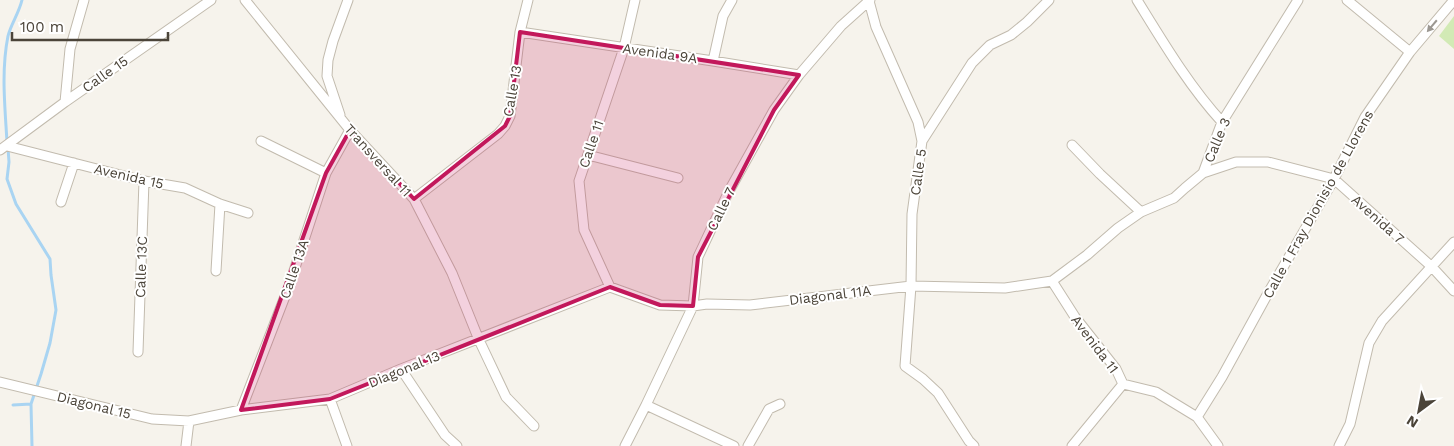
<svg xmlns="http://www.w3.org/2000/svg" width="1454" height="446" font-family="'Work Sans',sans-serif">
<rect width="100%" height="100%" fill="#f6f3ec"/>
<path fill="#d2eab5" d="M1454 16V49L1439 36Z"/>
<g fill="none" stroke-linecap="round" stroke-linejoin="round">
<path stroke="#a9d4f2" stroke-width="3" d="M7 142C5 107 1 71 8 36 11 24 19 13 22 0
M8 148 9 162 7 179 16 204 50 259 51 275 56 310 50 343 41 374 31 404 13 405
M31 404 32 446"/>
<defs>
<path id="street" d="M245 0 350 130 414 199 452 273 479 340 506 397 534 426
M1137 0C1163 42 1189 86 1222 122
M1347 0 1410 52
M869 1 876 27 918 122 922 141
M520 32 713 61 799 75
M713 61 723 16 732 0
M65 102 70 49 84 0
M340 115 327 76 328 60 333 41 348 0
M261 141 326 173
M1072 145 1100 174 1141 212
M7 146 144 181 185 188 220 204 248 213
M0 150 65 102 211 0
M588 155 678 178
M1203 173 1236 162H1268L1334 179 1432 267 1454 291
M414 199 498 134 505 126 510 116 520 32 528 0
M61 202 74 163
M216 271 220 204
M1052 281 1075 317 1116 369 1123 384 1156 392 1197 417 1218 446
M610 287 660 305 693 306 707 304 750 305 911 286 1005 288 1052 281 1087 255 1118 228 1141 212 1174 198 1185 188 1203 173 1222 122 1298 0
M610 287 584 230 579 181 624 48 635 0
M138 352 144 181
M401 369 445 435 457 446
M0 382 152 419 189 421 241 410 330 399 401 369 610 287
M330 399 347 446
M646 405 734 446
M241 410 289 286 326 173 350 130
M1197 417 1222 377 1267 295 1334 179 1365 117 1410 52 1454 0
M186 446 189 421
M625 446 646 405 693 306 698 257 729 191 774 110 799 75 841 26 870 0
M748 446 769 409 780 404
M974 446 969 441 938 393 923 379 905 366 911 286 912 214 922 141 972 63 990 45 1011 35 1027 22 1049 0
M1072 446 1123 384
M1339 446 1350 424 1369 343 1382 321 1454 242"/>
</defs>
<use href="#street" stroke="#c2bbae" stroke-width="11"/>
<use href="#street" stroke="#fff" stroke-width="9"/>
</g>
<defs><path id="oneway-solid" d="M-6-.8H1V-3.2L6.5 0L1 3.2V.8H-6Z" transform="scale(1.25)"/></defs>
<use fill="#9c9892" href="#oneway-solid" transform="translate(1432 26) rotate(130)"/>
<path fill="#c2185b" fill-opacity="0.2" stroke="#c2185b" stroke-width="4" stroke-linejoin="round" d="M520 32 799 75 774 110 698 257 693 306 660 305 610 287 330 399 241 410 326 173 350 130 414 199 505 126 510 116Z"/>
<g text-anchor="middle" stroke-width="4" stroke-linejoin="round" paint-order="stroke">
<g font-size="14" fill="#4b4439" stroke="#fff">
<text transform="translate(660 53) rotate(8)" y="5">Avenida 9A</text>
<text transform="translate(105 74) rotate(-35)" y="5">Calle 15</text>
<text transform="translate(512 91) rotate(-80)" y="5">Calle 13</text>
<text transform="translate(1217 140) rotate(-67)" y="5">Calle 3</text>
<text transform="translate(591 144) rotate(-71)" y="5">Calle 11</text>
<text transform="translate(378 160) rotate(48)" y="5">Transversal 11</text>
<text transform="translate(918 172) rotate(-82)" y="5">Calle 5</text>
<text transform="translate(129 176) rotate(13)" y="5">Avenida 15</text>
<text transform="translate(1318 204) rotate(-61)" y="5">Calle 1 Fray Dionisio de Llorens</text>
<text transform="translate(721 209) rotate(-64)" y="5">Calle 7</text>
<text transform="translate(1378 219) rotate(42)" y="5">Avenida 7</text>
<text transform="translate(141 267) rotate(-88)" y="5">Calle 13C</text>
<text transform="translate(294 269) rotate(-71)" y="5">Calle 13A</text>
<text transform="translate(830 295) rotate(-7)" y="5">Diagonal 11A</text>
<text transform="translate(1095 344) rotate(53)" y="5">Avenida 11</text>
<text transform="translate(404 369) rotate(-22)" y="5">Diagonal 13</text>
<text transform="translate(94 405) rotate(14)" y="5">Diagonal 15</text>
</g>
</g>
<g transform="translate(1419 411) rotate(212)" stroke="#ffffff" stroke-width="4" paint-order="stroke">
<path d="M0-4L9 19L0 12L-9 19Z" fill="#4b4439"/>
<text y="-8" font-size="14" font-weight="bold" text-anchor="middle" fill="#4b4439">N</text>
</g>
<path d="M12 32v8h156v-8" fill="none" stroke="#4b4439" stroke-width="2.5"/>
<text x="20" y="32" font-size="15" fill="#4b4439" stroke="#ffffff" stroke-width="4" paint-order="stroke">100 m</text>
</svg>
